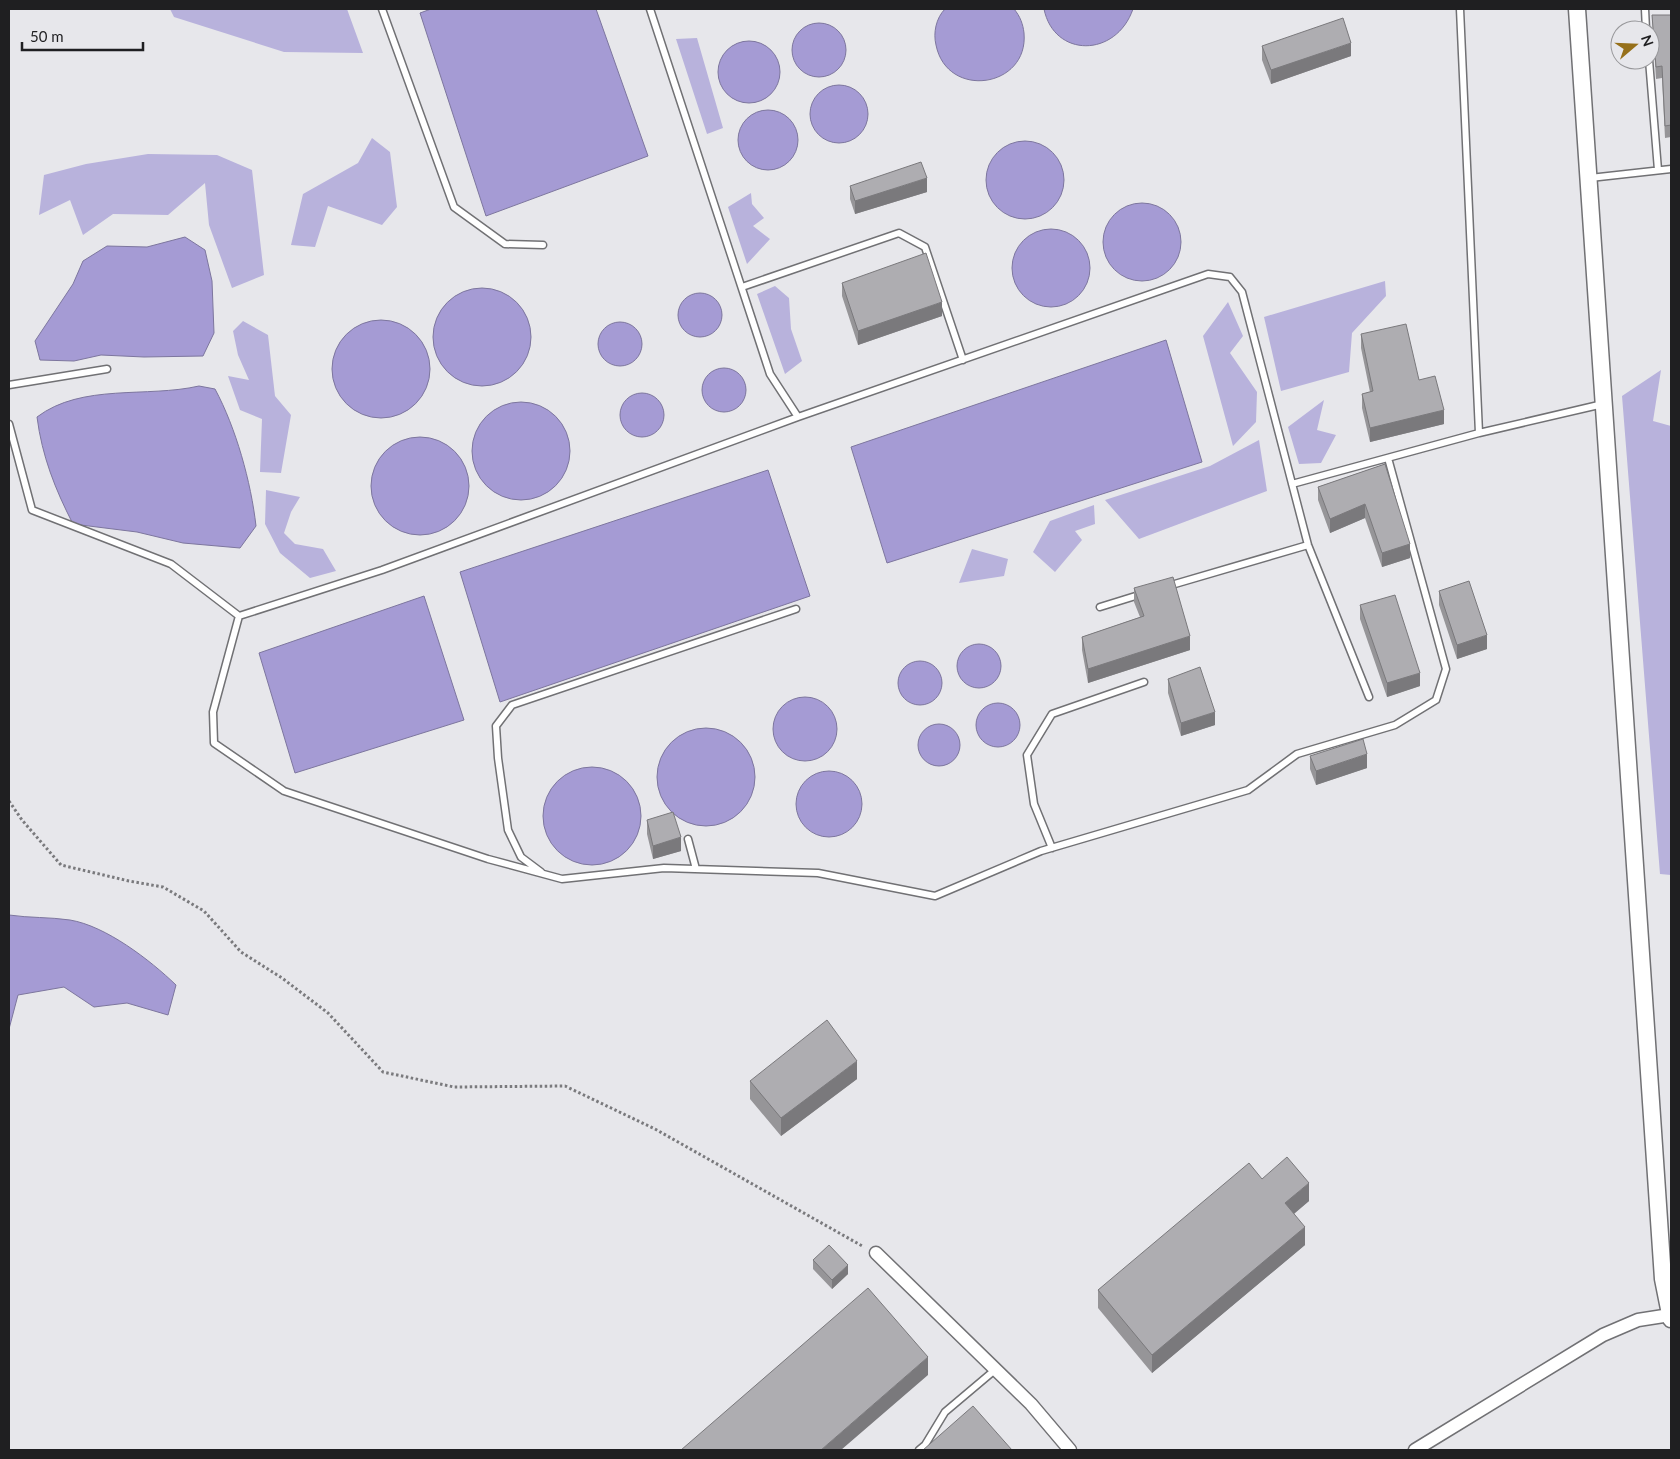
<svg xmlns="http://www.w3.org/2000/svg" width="1680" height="1459" font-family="Lato,sans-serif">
<rect width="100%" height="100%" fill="#e7e7eb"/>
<path fill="#b8b2dc" d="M170 9H347L363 53 284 52 174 17Z
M697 38 723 128 707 134 676 39Z
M372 138 390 152 397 207 382 225 328 206 315 247 291 245 303 194 358 163Z
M148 154 217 155 252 170 264 275 232 288 209 225 205 183 168 215 113 214 83 235 70 200 39 215 44 175 86 164Z
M751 193 752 204 764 218 753 226 770 239 747 264 728 207Z
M1385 281 1386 296 1352 333 1349 372 1281 391 1264 317Z
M775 286 789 298 791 329 802 361 785 374 757 294Z
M1228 302 1243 336 1230 353 1257 392 1256 422 1233 446 1203 336Z
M243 321 268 335 275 396 291 415 281 473 260 472 262 419 240 410 228 376 249 380 238 355 233 331Z
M1661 370 1653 421 1671 426V875L1660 874 1622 396Z
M1324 400 1317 430 1336 435 1321 463 1299 464 1288 427Z
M1259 440 1267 491 1139 539 1105 500 1210 466Z
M266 490 300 497 291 512 284 533 295 544 323 549 336 571 310 578 280 553 265 524Z
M1094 505 1095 524 1075 531 1082 540 1055 572 1033 552 1050 521Z
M972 549 1008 559 1004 576 959 583Z"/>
<path fill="#a59bd4" stroke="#7d769e" d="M431 9H596L648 156 486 216 420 13Z
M945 9H1014C1020 16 1023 24 1024 33 1029 88 947 100 936 45 933 33 936 18 945 9Z
M1044 9H1133C1116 58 1054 58 1044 9Z
M792 50a27 27 0 1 1 54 0a27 27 0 1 1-54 0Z
M718 72a31 31 0 1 1 62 0a31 31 0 1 1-62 0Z
M810 114a29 29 0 1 1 58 0a29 29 0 1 1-58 0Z
M738 140a30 30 0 1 1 60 0a30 30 0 1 1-60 0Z
M986 180a39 39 0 1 1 78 0a39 39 0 1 1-78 0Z
M1103 242a39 39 0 1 1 78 0a39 39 0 1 1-78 0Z
M1012 268a39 39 0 1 1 78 0a39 39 0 1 1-78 0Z
M185 237 205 250 212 281 214 333 203 356 144 357 101 355 74 361 40 360 35 341 73 284 83 261 107 246 147 247Z
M433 337a49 49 0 1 1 98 0a49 49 0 1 1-98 0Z
M678 315a22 22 0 1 1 44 0a22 22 0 1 1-44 0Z
M332 369a49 49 0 1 1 98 0a49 49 0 1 1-98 0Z
M598 344a22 22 0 1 1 44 0a22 22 0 1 1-44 0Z
M1166 340 1202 462 887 563 851 447Z
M702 390a22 22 0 1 1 44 0a22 22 0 1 1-44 0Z
M199 386 215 389C236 428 251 482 256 526L240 548 183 543 137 532 73 524C55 489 42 456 37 417 82 383 147 398 199 386Z
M620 415a22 22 0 1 1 44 0a22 22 0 1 1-44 0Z
M472 451a49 49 0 1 1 98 0a49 49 0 1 1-98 0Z
M371 486a49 49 0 1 1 98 0a49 49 0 1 1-98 0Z
M768 470 810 596 500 702 460 572Z
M424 596 464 720 295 773 259 653Z
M957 666a22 22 0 1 1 44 0a22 22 0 1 1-44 0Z
M898 683a22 22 0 1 1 44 0a22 22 0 1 1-44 0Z
M773 729a32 32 0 1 1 64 0a32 32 0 1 1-64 0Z
M976 725a22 22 0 1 1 44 0a22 22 0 1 1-44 0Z
M918 745a21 21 0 1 1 42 0a21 21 0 1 1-42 0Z
M657 777a49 49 0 1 1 98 0a49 49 0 1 1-98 0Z
M543 816a49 49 0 1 1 98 0a49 49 0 1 1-98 0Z
M796 804a33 33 0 1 1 66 0a33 33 0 1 1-66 0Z
M9 915C29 918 50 917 70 920 106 926 150 960 176 985L168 1015 127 1003 94 1007 64 987 18 995 9 1029Z"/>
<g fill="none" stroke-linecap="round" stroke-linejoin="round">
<defs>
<path id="service" d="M382 9 454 207 505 244 543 245
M650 9 770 374 798 417 1208 274 1230 277 1242 292 1308 545 1369 697
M1460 9 1479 433
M1645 9 1646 30
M1649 60 1658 170
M1590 178 1671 169
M742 287 899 233 925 247 963 360
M9 385 107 369
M798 417 382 570 239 616 213 712 214 743 284 791 488 859 562 879 664 868 818 873 935 896 1041 851 1248 790 1297 754 1395 725 1436 700 1446 669 1388 458
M9 424 32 510 171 564 239 616
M1292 484 1479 433 1603 404
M1168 586 1308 545
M1100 607 1142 594
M688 839 696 869
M1052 848 1034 804 1027 755 1052 714 1144 682
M541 872 521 857 508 830 498 758 496 726 512 705 796 609
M919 1450 925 1445 945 1412 996 1369"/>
<path id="minor" d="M876 1253 1031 1404 1070 1450
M1415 1450 1603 1335 1638 1320 1670 1315"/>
<path id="tertiary" d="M1577 9 1663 1279 1671 1319"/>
</defs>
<use href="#service" stroke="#717174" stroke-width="9"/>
<use href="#minor" stroke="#717174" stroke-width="15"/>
<use href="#tertiary" stroke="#717174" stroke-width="19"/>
<path stroke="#7a7a7d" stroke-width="3" stroke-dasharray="2.5 2.5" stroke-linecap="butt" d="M9 801 22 820 61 865 129 881 163 887 204 911 241 952 282 978 328 1013 383 1072 454 1087 565 1086 655 1129 864 1247"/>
<use href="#service" stroke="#fff" stroke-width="6"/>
<use href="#minor" stroke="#fff" stroke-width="12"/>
<use href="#tertiary" stroke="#fff" stroke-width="16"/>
</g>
<path fill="#969598" d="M1652 15H1671V137L1665 138 1662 78 1656 79Z
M1262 46 1351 56 1271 84 1262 60Z
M850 186 927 192 855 214 850 199Z
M842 283 942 316 858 345 842 296Z
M1361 334 1419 380 1444 424 1370 442 1362 408V394L1370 392 1361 348Z
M1385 464 1410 558 1382 567 1365 518 1330 533 1318 500V487Z
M1134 588 1190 650 1088 683 1082 650V637L1140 617 1134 602Z
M1439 591 1487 649 1457 659 1439 605Z
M1360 605 1420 686 1387 697 1360 619Z
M1168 679 1215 725 1181 736 1168 693Z
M1310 756 1367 768 1316 785 1310 769Z
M647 820 681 851 653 859 647 834Z
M857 1079 781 1136 750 1099V1081Z
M1262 1179 1309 1201 1294 1214 1305 1245 1152 1373 1098 1308V1290Z
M813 1260 848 1274 832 1289 813 1269Z"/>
<path fill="#7a797c" d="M1351 43V56L1271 84V70Z
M927 178V192L855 214V201Z
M942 302V316L858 345V331Z
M1444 410V424L1370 442V428Z
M1365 504V518L1330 533V519Z
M1410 544V558L1382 567V553Z
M1487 635V649L1457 659V645Z
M1190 636V650L1088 683V669Z
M1420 673V686L1387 697V683Z
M1215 712V725L1181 736V723Z
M1367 754V768L1316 785V771Z
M681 837V851L653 859V846Z
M857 1061V1079L781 1136V1118Z
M1309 1183V1201L1285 1221V1203Z
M1305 1227V1245L1152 1373V1355Z
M848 1265V1274L832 1289V1280Z
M928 1357V1375L841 1450H821Z"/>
<path fill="#aeadb1" stroke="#7a797c" d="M1652 15H1671V125L1665 126 1662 66 1656 67Z
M1343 18 1351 43 1271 70 1262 46Z
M921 162 927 178 855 201 850 186Z
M926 253 942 302 858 331 842 283Z
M1406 324 1419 380 1435 376 1444 410 1370 428 1362 394 1373 391 1361 334Z
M1385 464 1410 544 1382 553 1365 504 1330 519 1318 487Z
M1173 577 1190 636 1088 669 1082 637 1144 616 1134 588Z
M1469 581 1487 635 1457 645 1439 591Z
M1395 595 1420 673 1387 683 1360 605Z
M1200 667 1215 712 1181 723 1168 679Z
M1363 739 1367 754 1316 771 1310 756Z
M673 812 681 837 653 846 647 820Z
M827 1020 857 1061 781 1118 750 1081Z
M1287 1157 1309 1183 1285 1203 1305 1227 1152 1355 1098 1290 1249 1163 1262 1179Z
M829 1245 848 1265 832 1280 813 1260Z
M868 1288 928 1357 821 1450H681Z
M973 1406 1012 1450H923Z"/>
<rect width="1680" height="1459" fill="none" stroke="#1f1f21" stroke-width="20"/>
<g transform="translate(1635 45) rotate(71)"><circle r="24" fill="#e7e7eb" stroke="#97979a"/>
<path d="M0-4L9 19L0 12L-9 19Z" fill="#96701a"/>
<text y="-8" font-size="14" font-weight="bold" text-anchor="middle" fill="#1f1f21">N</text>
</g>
<path d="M22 42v8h121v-8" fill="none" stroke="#1f1f21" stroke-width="2.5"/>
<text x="30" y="42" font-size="15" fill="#1f1f21" stroke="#e7e7eb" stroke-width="4" paint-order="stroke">50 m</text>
</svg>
